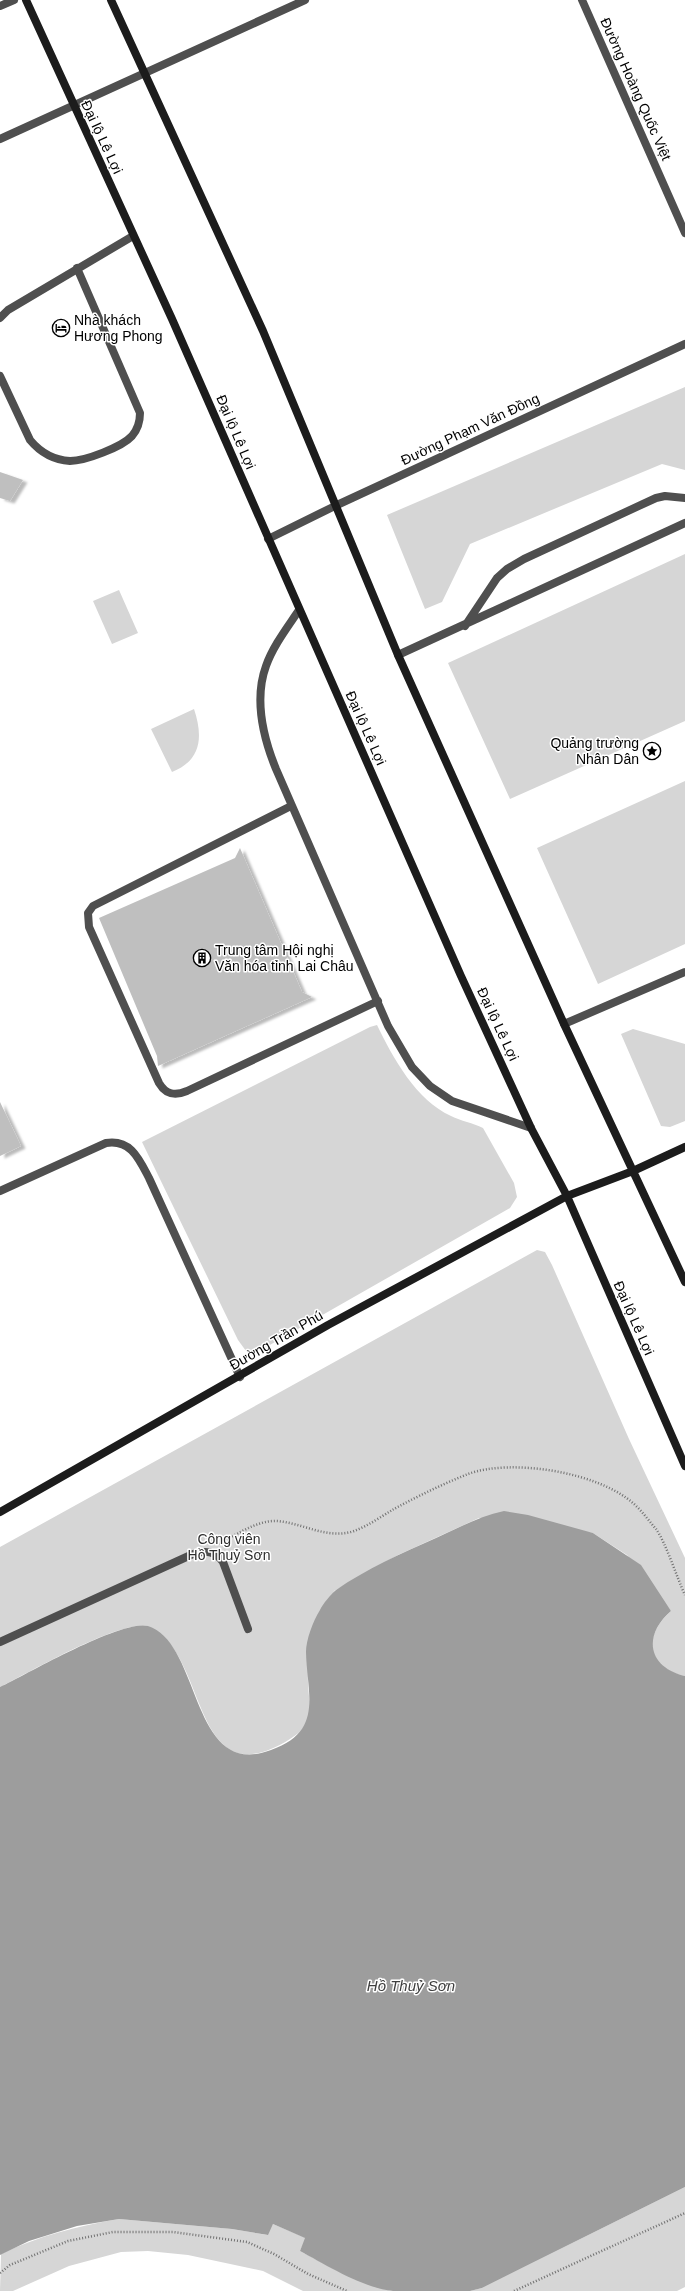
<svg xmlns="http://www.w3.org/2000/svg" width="685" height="2291" font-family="Helvetica,sans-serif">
<defs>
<filter id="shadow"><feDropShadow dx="4.5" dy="2.5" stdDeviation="1" flood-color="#0004"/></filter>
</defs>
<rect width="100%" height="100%" fill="#fff"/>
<path fill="#d6d6d6" d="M685 387V470L662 464 470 544 442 602 425 609 387 515Z
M685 554V721L510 799 448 663Z
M119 590 138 633 112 644 93 601Z
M194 709C203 736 202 760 172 772L151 729Z
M685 781V944L598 984 537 848Z
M377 1025C393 1058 416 1100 451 1116 461 1121 473 1123 483 1128L514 1183 517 1197 510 1208 261 1350 246 1351 238 1340 142 1142 370 1027Z
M633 1029 685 1044V1121L670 1127 661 1126 621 1034Z
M537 1250 545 1252 552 1265 629 1439 685 1558V1676C645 1667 643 1636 671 1611L627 1555 593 1533 479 1518 398 1555 334 1591C326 1617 314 1643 309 1669 306 1682 310 1697 310 1711 309 1724 300 1733 290 1739 194 1799 208 1665 157 1632 154 1630 150 1627 147 1626 117 1621 30 1672 0 1687V1547Z
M685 2187V2287L677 2291H470L482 2288 530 2264Z
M119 2219 232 2229 267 2235 273 2224 306 2238 300 2251C330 2267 359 2283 392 2291H303L263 2271 188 2255 148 2251 121 2252 69 2266 13 2291H0L1 2254C39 2236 77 2226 119 2219Z"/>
<path fill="#9d9d9d" d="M504 1511 528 1515 593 1533 641 1565 671 1611C643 1635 647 1667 685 1676V2187L530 2264 482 2288 470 2291C445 2291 418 2291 393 2291 363 2288 326 2265 300 2251L305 2238 273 2224 268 2235 232 2229 119 2219 77 2226 29 2241 0 2255V1687C27 1674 122 1619 148 1626 202 1643 190 1781 271 1750 324 1731 307 1695 306 1652 306 1640 313 1621 320 1610 323 1604 330 1595 336 1590 366 1569 402 1553 436 1538 458 1528 480 1516 504 1511Z"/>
<path fill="#bfbfbf" filter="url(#shadow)" d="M0 472 23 480 10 501 0 498Z
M240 848 302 992 312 997 158 1066 157 1056 99 918 235 858Z
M0 1102 21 1146 0 1156Z"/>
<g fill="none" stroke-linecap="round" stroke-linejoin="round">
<path stroke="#717171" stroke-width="2.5" stroke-dasharray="1 2" stroke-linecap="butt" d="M219 1544C236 1535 257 1520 277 1521 303 1523 328 1540 354 1531 368 1526 382 1516 394 1509 418 1496 443 1484 468 1474 511 1458 599 1472 634 1504 642 1511 649 1521 656 1529 666 1543 677 1578 685 1595
M0 2273 10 2265 68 2241 113 2232H173L247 2242 274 2254 308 2274 347 2291
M514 2291 685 2213"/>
<path stroke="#4f4f4f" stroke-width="8" d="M0 318 8 310 133 236
M0 376 30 440C40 452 53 460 70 461 85 461 122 447 132 436 138 429 140 421 140 413L77 268
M299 610C287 628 273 646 266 666 254 699 263 737 276 769L388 1026 412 1067 430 1086 452 1101 531 1128
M465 626 497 578 507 569 524 559 656 498 665 496 685 498
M398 655 685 523
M291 806 93 906 88 913 89 927 159 1083C166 1095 175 1096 187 1091L378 1001
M564 1024 685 972
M0 1191 106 1143C131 1139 139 1159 149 1178L240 1377
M0 1642 193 1554C206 1550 215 1551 223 1562L248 1629"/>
<path stroke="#4f4f4f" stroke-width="8" d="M582 0 685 233
M0 6 14 0
M0 139 305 0
M268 539 337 505 685 344"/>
<path stroke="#1c1c1c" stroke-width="8" d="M26 0 172 319 461 976 531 1128 567 1196 685 1466
M111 0 263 331 398 655 564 1024 685 1282
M0 1512 328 1325 567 1196 633 1171 685 1147"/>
</g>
<defs>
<symbol id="hotel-ring" viewBox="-11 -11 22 22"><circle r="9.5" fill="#fff" stroke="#000" stroke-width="1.5"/><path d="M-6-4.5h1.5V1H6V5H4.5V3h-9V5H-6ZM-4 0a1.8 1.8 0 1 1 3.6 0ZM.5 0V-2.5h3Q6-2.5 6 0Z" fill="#000"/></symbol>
<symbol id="sight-ring" viewBox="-11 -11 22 22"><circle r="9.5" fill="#fff" stroke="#000" stroke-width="1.5"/><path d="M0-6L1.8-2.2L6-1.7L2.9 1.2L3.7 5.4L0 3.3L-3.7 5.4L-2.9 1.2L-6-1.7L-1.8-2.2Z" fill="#000"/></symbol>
<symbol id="building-ring" viewBox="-11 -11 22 22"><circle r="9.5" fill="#fff" stroke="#000" stroke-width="1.5"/><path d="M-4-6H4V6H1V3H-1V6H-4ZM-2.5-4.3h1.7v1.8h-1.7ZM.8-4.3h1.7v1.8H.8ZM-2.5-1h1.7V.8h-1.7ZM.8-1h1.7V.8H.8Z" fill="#000"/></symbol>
</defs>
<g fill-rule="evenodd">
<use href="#hotel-ring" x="51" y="318" width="20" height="20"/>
<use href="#sight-ring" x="642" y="741" width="20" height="20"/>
<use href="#building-ring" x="192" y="948" width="20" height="20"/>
</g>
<g text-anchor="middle" stroke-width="3" stroke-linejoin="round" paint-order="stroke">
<g font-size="14" fill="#000" stroke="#fff">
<text transform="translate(636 89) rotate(66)" y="5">Đường Hoàng Quốc Việt</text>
<text transform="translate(102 137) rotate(65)" y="5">Đại lộ Lê Lợi</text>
<text transform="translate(470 429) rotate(-25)" y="5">Đường Phạm Văn Đồng</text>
<text transform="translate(236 432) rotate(67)" y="5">Đại lộ Lê Lợi</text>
<text transform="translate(366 728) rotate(66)" y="5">Đại lộ Lê Lợi</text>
<text transform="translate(498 1024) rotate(65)" y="5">Đại lộ Lê Lợi</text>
<text transform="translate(634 1318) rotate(66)" y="5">Đại lộ Lê Lợi</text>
<text transform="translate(276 1340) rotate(-30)" y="5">Đường Trần Phú</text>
</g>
<g font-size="14" fill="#000" stroke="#fff" text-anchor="start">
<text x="74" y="325">Nhà khách<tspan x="74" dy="16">Hương Phong</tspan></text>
<text x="639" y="748" text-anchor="end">Quảng trường<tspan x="639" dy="16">Nhân Dân</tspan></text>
<text x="215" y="955">Trung tâm Hội nghị<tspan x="215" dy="16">Văn hóa tỉnh Lai Châu</tspan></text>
</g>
<g font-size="14" fill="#2d2d2d" stroke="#fff">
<text x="229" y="1544">Công viên<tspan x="229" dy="16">Hồ Thuỷ Sơn</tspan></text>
</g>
<g font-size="15" font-style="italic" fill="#3e3e3e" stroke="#fff">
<text x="411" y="1991">Hồ Thuỷ Sơn</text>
</g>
</g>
</svg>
